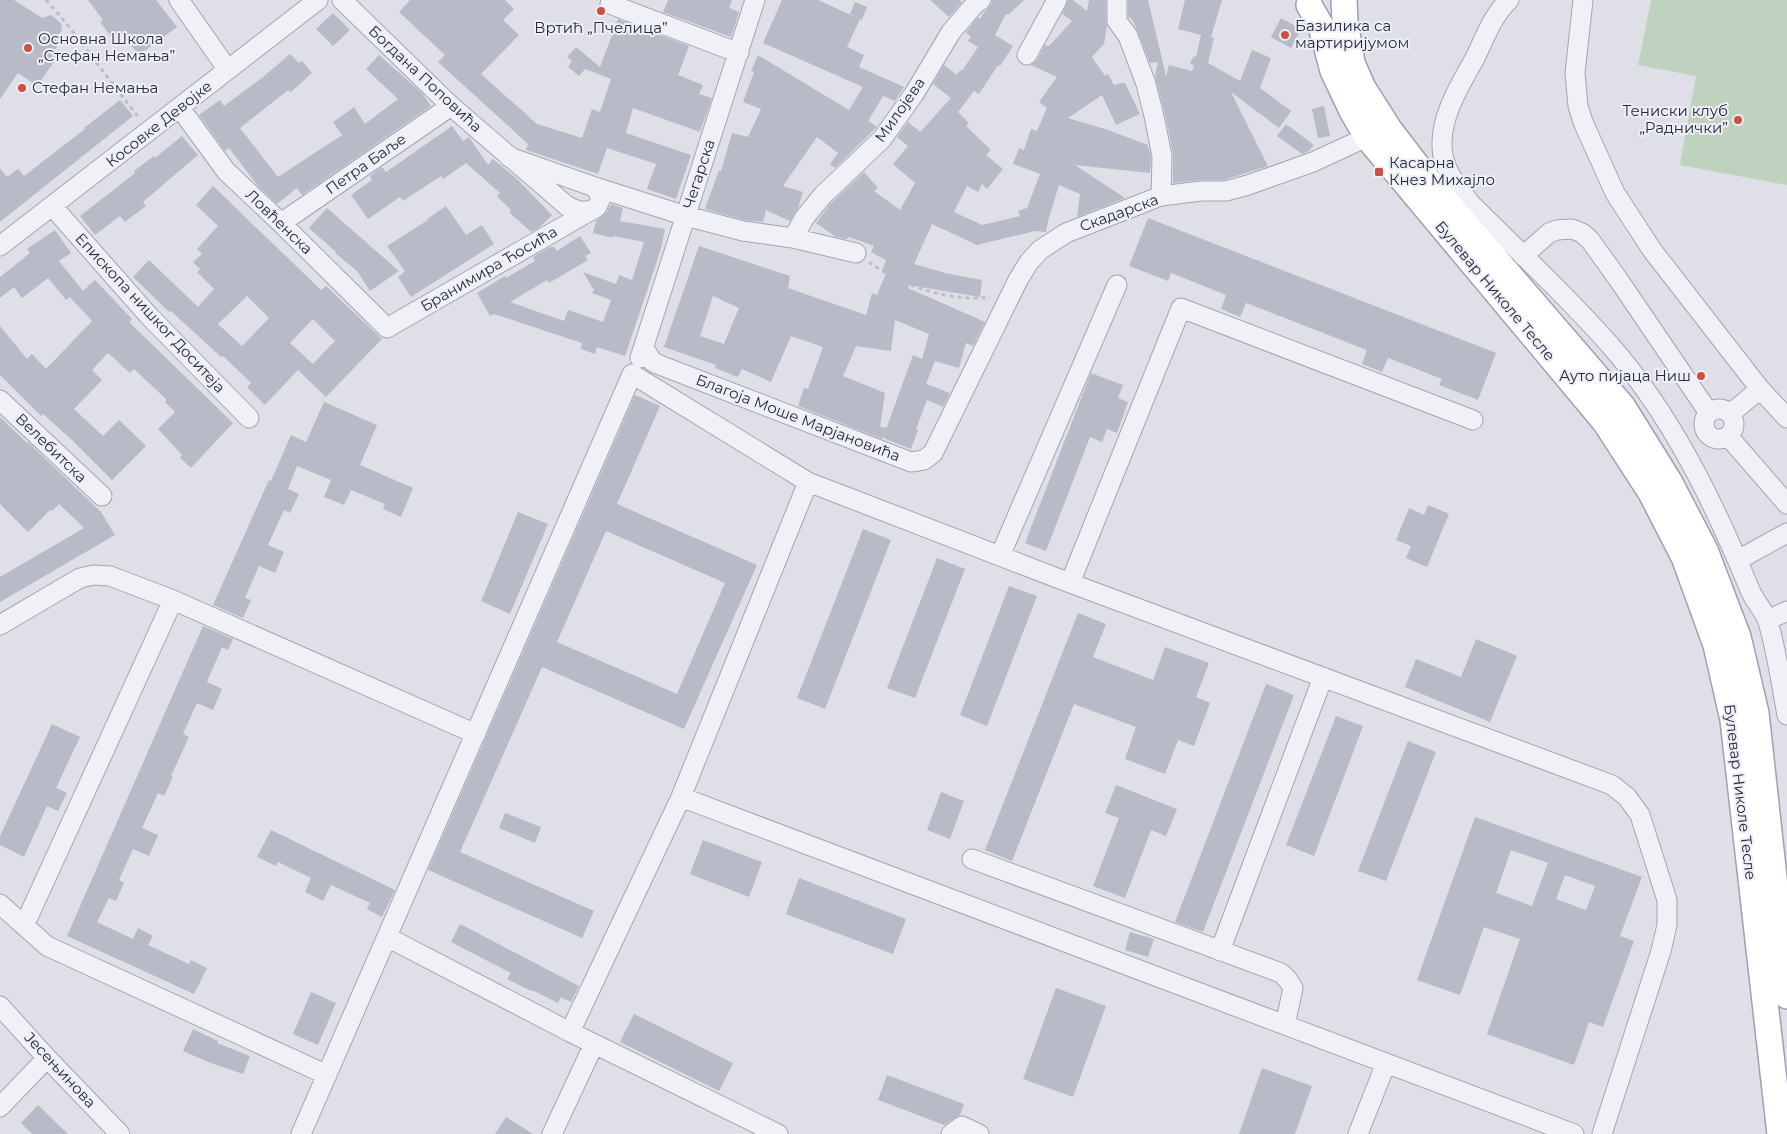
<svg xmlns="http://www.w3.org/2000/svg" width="1787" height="1134" font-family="Montserrat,sans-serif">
<rect width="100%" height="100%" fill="#dedfe7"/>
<path fill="#bfd1bf" d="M1651 0H1787V185L1680 165 1696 76 1638 65Z"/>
<path fill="#b8bac7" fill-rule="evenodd" d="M0 0H14L42 18 51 15 61 23 62 30 56 39 60 42 53 53 58 56 37 86 18 73 0 99Z
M88 0H156L177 27 139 55 120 31 112 38 100 22 103 20Z
M410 0H505L514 9 503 20 519 35 481 74 537 124 582 138 592 109 600 112 611 79 585 69 579 76 568 67 572 61 567 57 576 47 600 67 618 19 689 46 678 75 703 85 699 94 712 98 700 132 633 108 626 133 691 155 676 199 647 189 656 164 607 148 598 174 526 150 528 144 438 62 445 55 399 12Z
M668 0H732L729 8 739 12 731 37 663 12Z
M782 0H818L860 19 847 47 864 55 859 67 904 87 895 101 883 96 868 121 877 127 835 168 830 164 838 153 817 137 783 186 803 192 798 208 790 221 766 210 763 222 744 220 705 209 719 170 721 171 732 133 748 137 761 109 743 102 754 72 751 71 758 55 849 110 863 87 763 43Z
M930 0H959L962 2 949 17Z
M992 0H1024L1008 15 1006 14 995 35 1013 46 1000 66 998 65 979 94 974 91 958 112 969 123 966 126 991 150 986 155 1003 169 987 189 982 184 978 192 967 186 954 212 982 225 1020 216 1018 211 1027 208 1040 174 1013 164 1019 148 1024 150 1031 129 1037 131 1047 108 1039 102 1057 77 1031 65 1037 60 1045 45 1049 46 1072 21 1062 14 1068 0H1073L1087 11 1089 0H1106V21L1107 26 1104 44 1092 57 1105 76 1108 74 1114 85 1120 83H1125L1140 114 1116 125 1102 95 1068 118 1108 130 1148 145 1151 157 1150 173 1075 165 1125 198 1077 217 1080 194 1059 185 1048 221 1046 232 1035 231 977 245 932 224 914 264 945 273 982 280 980 297 909 285 908 288 985 322 973 346 966 343 959 368 935 361 926 384 950 393 943 407 927 400 916 429 918 430 911 449 883 438 913 355 922 359 929 334 895 320 891 351 856 346 843 376 885 393 880 427 887 428 882 439 798 406 804 388 808 389 823 347 791 336 771 382 742 369 738 377 715 368 716 365 664 347 699 246 790 276 788 288 866 315 872 293 877 295 886 273 882 271 886 260 871 252 874 246 849 237 847 239 836 237 816 223 831 203 864 172 878 188 874 191 900 210 915 183 893 164 908 146 897 137 908 122 920 132 951 98 933 84 944 65 957 75 960 70 962 71 978 47 968 41 971 37 966 32 978 17 980 19 984 12 991 5ZM713 296 739 308 724 344 700 336Z
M1128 0H1148L1166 76 1169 65 1192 71 1194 66 1190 63 1194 56 1196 57 1201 35 1178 29 1185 0H1222L1211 37 1214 38 1208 63 1240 81 1252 50 1271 58 1260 88 1291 111 1279 128 1231 92 1268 166 1224 180H1201L1173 183V154L1165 114 1155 76 1158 62 1150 63 1138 32 1132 19 1128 17Z
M855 2 867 7 862 20 850 14Z
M333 13 350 30 333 46 316 29Z
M1281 18 1301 29 1291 48 1271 37Z
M290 54 299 63 302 61 312 73 291 92 288 90 240 128 278 177 342 135 333 122 354 107 365 124 398 99 366 69 379 55 422 93 431 106 302 195 297 188 277 204 258 186 229 148 225 151 199 115 220 100 224 106 263 77Z
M120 100 133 116 0 222V168L7 177 18 169 24 176 85 129 84 128Z
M1324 106 1330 136 1318 138 1312 109Z
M1286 124 1314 145 1309 151 1302 154 1277 136Z
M452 126 463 141 469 137 488 165 493 159 516 178 552 215 539 228 531 232 509 212 511 210 497 196 500 193 466 163 443 179 441 176 403 201 400 197 368 219 351 195 372 180 370 176 382 167 386 172Z
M182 136 198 155 143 202 146 206 125 222 120 216 95 235 80 216 135 173 134 171 154 156 155 158Z
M213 186 321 290 326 286 382 339 326 397 298 370 265 405 247 387 251 383 223 356 221 357 171 311 169 312 133 277 149 260 198 307 214 289 197 272 200 269 193 262 202 254 197 249 218 226 196 205ZM247 296 269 318 242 346 218 324ZM313 319 335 341 313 364 290 343Z
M611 204 623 208 620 221 665 229 662 245 653 273 625 356 597 347 595 354 581 349 582 343 494 314 490 316 477 293 505 276 506 278 535 261 533 257 550 247H554L557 251 580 236 591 253 585 256 588 260 549 283 547 280 510 302 564 321 568 310 603 322 611 300 592 293 594 290 583 272 616 284 619 275 632 280 644 242 613 236V238L593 233 596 221 607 212Z
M446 206 466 235 482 225 494 244 411 297 398 277 405 271 387 246 428 220 427 219Z
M327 208 399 271 370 291 357 271 335 253 336 252 309 228Z
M1148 218 1496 353 1478 400 1439 385 1442 379 1388 358 1382 372 1362 364 1367 350 1246 303 1240 317 1221 309 1226 295 1171 273 1168 281 1129 266Z
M55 230 71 253 59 261 83 291 95 280 132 319 129 322 233 423 191 468 180 458 182 455 158 429 175 412 165 402 167 400 134 369 130 373 108 353 92 370 102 380 74 409 103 436 119 420 146 446 112 480 72 440 43 414 41 416 0 375V326L27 359 32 354 46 369 92 321 70 297 66 300 48 278 22 298 14 287 0 298V277L30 253 27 249Z
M1091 373 1123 385 1118 398 1128 402 1117 433 1107 429 1102 442 1090 437 1046 551 1025 543Z
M635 395 660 406 617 504 757 565 684 729 542 667 460 852 594 911 582 938 428 870ZM606 531 725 583 677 694 557 642Z
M324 402 377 425 360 465 413 488 401 517 383 509 385 504 351 490 344 505 324 497 331 480 297 466 288 489 299 494 290 513 284 510 268 545 284 552 275 573 259 566 245 598 251 600 243 618 213 605 269 480 271 481 291 435 306 442Z
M0 417 27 443 28 442 101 512 115 535 0 602V577L84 528 59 504 52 511 50 510 28 532 0 504Z
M1428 505 1449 514 1427 567 1406 558 1411 546 1396 540 1409 508 1424 515Z
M518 512 548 524 510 614 481 601Z
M863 529 891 540 825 709 797 698Z
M937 558 965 569 915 698 887 688Z
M1009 586 1037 596 987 726 960 715Z
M1078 613 1106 624 1093 657 1153 680 1165 647 1209 663 1196 697 1210 703 1194 746 1178 740 1165 774 1125 759 1136 727 1074 704 1012 861 985 850Z
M203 626 233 639 228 650 222 647 207 682 222 689 213 710 197 703 183 734 189 737 171 776 173 777 164 796 158 793 142 828 158 835 149 856 133 849 119 880 124 883 116 901 109 898 97 922 133 939 138 928 153 936 148 945 189 964 191 960 207 968 194 994 67 936Z
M1476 639 1517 656 1490 722 1405 687 1416 659 1461 677Z
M1266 684 1294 695 1203 932 1175 922Z
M1336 716 1363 726 1314 856 1286 845Z
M52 724 80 737 56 788 67 793 58 811 47 806 24 857 0 845V836Z
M1408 741 1436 752 1386 881 1358 871Z
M1116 785 1177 809 1166 836 1151 830 1125 898 1093 886 1119 818 1105 813Z
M941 792 964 801 950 839 927 830Z
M505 813 541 827 535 843 499 828Z
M1475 817 1642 877 1620 936 1634 941 1603 1027 1589 1022 1574 1065 1487 1034 1520 939 1484 927 1460 995 1417 980ZM1511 850 1548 863 1532 906 1496 893ZM1565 875 1595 886 1586 910 1556 899Z
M271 830 395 890 382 917 367 909 370 903 331 885 323 901 305 892 311 878 278 862 276 866 257 857Z
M703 840 762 862 749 897 690 874Z
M799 878 906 919 893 954 786 914Z
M460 924 579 986 571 1002 561 997 558 1003 532 990 531 991 507 979 511 973 451 942Z
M1130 932 1154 939 1148 957 1125 950Z
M1056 988 1106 1006 1073 1097 1023 1079Z
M311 992 336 1003 318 1045 293 1034Z
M634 1014 733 1063 719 1091 620 1042Z
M193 1029 218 1041 217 1043 250 1056 243 1074 208 1062 183 1051Z
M1262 1068 1312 1086 1295 1134H1239Z
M887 1075 964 1104 960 1115 944 1125 878 1100Z
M38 1105 68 1134H32L21 1123Z
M506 1117 533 1134H495Z"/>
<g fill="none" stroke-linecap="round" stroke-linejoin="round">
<defs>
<path id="minor" d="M179 0 228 70
M342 0 451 106 567 206 579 211H591
M1117 0V21L1128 36 1146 84 1154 116 1162 156 1161 196
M1509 0C1493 15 1485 37 1476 56 1461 84 1441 114 1442 146 1442 169 1458 187 1471 204 1517 250 1566 295 1609 344 1672 415 1714 503 1750 590 1754 601 1765 611 1768 622 1777 652 1781 684 1787 715
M1583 0 1575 73 1578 106 1583 122 1615 193 1652 250 1760 389 1787 418
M610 4 739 53
M1027 55 1057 0
M180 108 226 171 281 223 387 328 597 207 601 198 598 191 592 186
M509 157 592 186 686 216 743 231 793 238 856 253
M53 207 149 316 249 418
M281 223 451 106
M793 238 805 217 823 195 882 139 914 94 951 32 975 4 981 0
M0 246 318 0
M1523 256 1549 233 1557 230 1572 229 1582 233 1590 240 1618 279 1709 413
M644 348 652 361 657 364 911 462 924 460 933 453 1018 280 1029 262 1040 250 1066 233 1161 196 1201 191H1226L1248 185 1313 162 1367 137
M640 358 755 0
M0 400 102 496
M1704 424a15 15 0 1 1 30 0a15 15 0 1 1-30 0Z
M1730 414 1760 389
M1728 436 1787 504
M808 482 1070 583 1612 785 1627 797 1640 815 1667 900V925L1661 951 1602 1134
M1000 556 1117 285
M1738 560 1787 533
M1070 583 1181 308 1473 420
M1768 620 1787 611
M0 625 80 578 94 575 110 576 173 600 476 734
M972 859 1281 973 1288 980 1293 988 1285 1025
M0 904 47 946 327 1075
M24 926 173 600
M387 937 570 1032 778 1134
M1220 951 1323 677
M0 1006 47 1058 120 1134
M570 1032 681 797
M0 1107 47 1058
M301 1134 632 374 808 482 681 797 1574 1134
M552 1134 594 1044
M951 1134 962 1126 979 1134
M1358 1134 1386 1063"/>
<path id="major" d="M1344 0 1345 21 1352 63 1363 88 1389 129 1432 185 1623 407 1669 481 1705 550 1738 637 1756 713 1787 996
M1309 5 1321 26 1333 71 1352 111 1367 137 1605 422 1651 493 1684 557 1716 645 1733 720 1780 1134"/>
</defs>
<use href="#minor" stroke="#a3a5b1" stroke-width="21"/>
<use href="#major" stroke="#9da1b3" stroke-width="28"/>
<path stroke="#bcbdc6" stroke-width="3" stroke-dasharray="4 4" stroke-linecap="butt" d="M46 0 66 23 139 118
M869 262C900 285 952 303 990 297"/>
<use href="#minor" stroke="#f0f1f6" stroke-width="19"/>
<use href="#major" stroke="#fff" stroke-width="25"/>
</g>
<g fill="#cb4f44" stroke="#edeff5" stroke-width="2">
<circle cx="601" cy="11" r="5"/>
<circle cx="1285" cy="35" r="5"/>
<circle cx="28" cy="48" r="5"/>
<circle cx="22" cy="88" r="5"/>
<circle cx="1738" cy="120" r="5"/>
<rect x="1374" y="167" width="10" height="10" rx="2.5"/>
<circle cx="1701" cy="376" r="5"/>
</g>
<g text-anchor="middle" stroke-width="4" stroke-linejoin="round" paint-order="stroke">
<g font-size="15" fill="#272a3e" stroke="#edeff5" text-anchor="start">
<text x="1295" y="31">Базилика са<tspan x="1295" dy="17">мартиријумом</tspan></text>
<text x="601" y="33" text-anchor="middle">Вртић „Пчелица”</text>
<text x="38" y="44">Основна Школа<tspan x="38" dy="17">„Стефан Немања”</tspan></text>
<text x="32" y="93">Стефан Немања</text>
<text x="1728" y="116" text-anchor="end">Тениски клуб<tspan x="1728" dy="17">„Раднички”</tspan></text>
<text x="1389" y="168">Касарна<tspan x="1389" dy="17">Кнез Михајло</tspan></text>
<text x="1691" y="381" text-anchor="end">Ауто пијаца Ниш</text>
</g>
<g font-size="15" fill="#272a3e" stroke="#edeff5">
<text transform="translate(425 79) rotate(43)" y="5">Богдана Поповића</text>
<text transform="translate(900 110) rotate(-55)" y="5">Милојева</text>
<text transform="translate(159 124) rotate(-38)" y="5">Косовке Девојке</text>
<text transform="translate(366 164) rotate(-35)" y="5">Петра Баље</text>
<text transform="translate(699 174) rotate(-72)" y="5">Чегарска</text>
<text transform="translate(1119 213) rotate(-20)" y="5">Скадарска</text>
<text transform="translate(279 222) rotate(44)" y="5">Ловћенска</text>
<text transform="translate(489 269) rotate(-30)" y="5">Бранимира Ћосића</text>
<text transform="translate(1495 291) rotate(50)" y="5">Булевар Николе Тесле</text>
<text transform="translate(150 313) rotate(47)" y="5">Епископа нишког Доситеја</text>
<text transform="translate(798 418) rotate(21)" y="5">Благоја Моше Марјановића</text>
<text transform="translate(51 448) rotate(44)" y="5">Велебитска</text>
<text transform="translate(1740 792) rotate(83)" y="5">Булевар Николе Тесле</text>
<text transform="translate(60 1070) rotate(47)" y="5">Јесењинова</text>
</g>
</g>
</svg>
